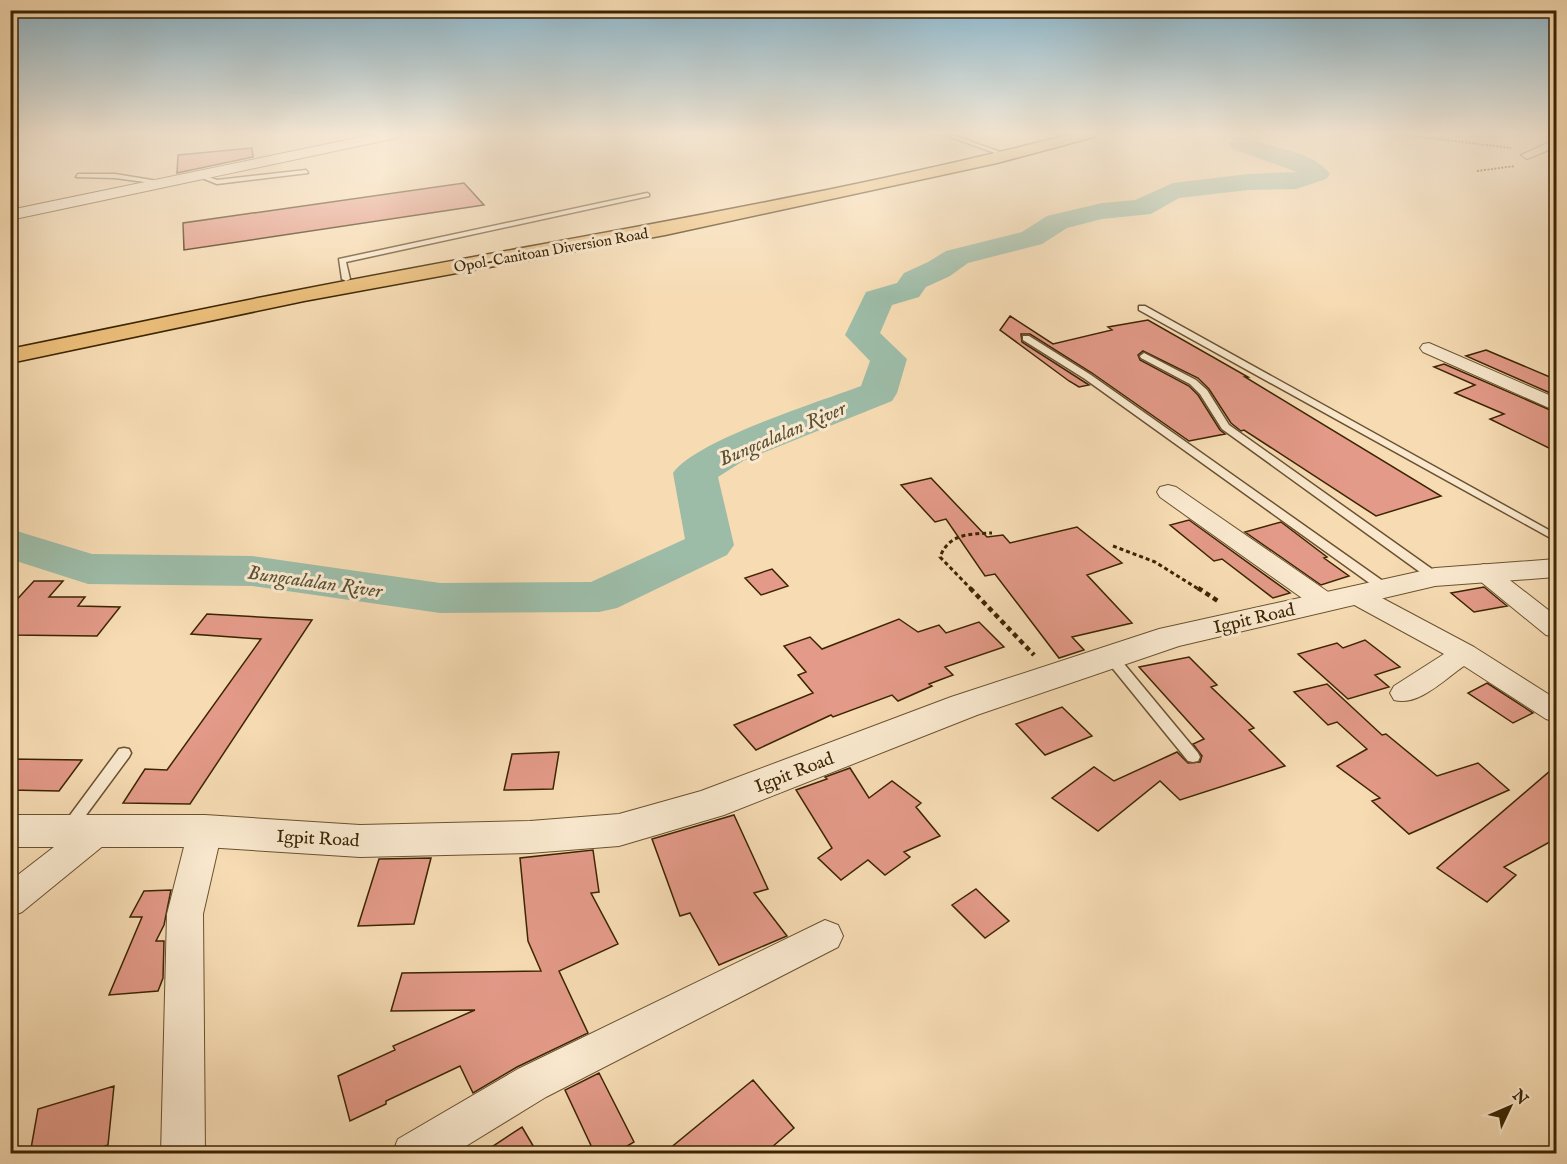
<svg xmlns="http://www.w3.org/2000/svg" width="1567" height="1164" font-family="'IM FELL English',serif">
<rect width="100%" height="100%" fill="#f6dbb3"/>
<filter id="stains"><feTurbulence type="fractalNoise" baseFrequency=".00333" numOctaves="4"/><feColorMatrix values="0 0 0 0 .2 0 0 0 0 .09 0 0 0 0 .02 0 0 0 .5 -.17"/></filter>
<radialGradient id="worn" r=".72"><stop offset=".6" stop-color="#630" stop-opacity="0"/><stop offset="1" stop-color="#630" stop-opacity=".3"/></radialGradient>
<g fill="none" stroke-linecap="round" stroke-linejoin="round">
<path fill="#9dbca8" fill-rule="evenodd" d="M1238 134H1261L1256 141C1279 149 1315 153 1330 174L1326 179 1296 189 1248 190 1179 198 1151 214 1102 219 1067 228 1042 244 968 263 950 276 926 287 919 297 892 305 880 333 907 359 897 393 892 401 743 461 718 477 734 545 727 555 617 608 599 612 440 613 252 586 88 584 10 559V529L92 554 252 556 440 583 591 582 685 539 673 473C696 440 819 402 861 386L870 361 845 335 866 292 897 283 904 273 928 262 946 251 1022 232 1047 216 1102 203 1135 200 1173 183 1248 174 1297 172 1233 149 1229 144Z"/>
</g>
<path fill="#e39a88" stroke="#3c2503" stroke-width="1.5" d="M252 148 253 157 177 173 178 155Z
M464 183 484 205 184 250 183 223Z
M1010 316 1053 344 1112 330 1108 327 1148 320 1248 377H1245L1441 496 1376 516 1244 430 1241 431 1231 423 1209 389 1198 378 1143 351 1138 355 1140 360 1189 386 1198 395 1220 430 1225 434 1189 441 1092 373 1030 334H1021L1022 342 1089 385 1079 387 1069 381 1000 330Z
M1486 350 1557 380V396L1466 356Z
M1444 364 1557 413V452L1490 419 1504 414 1455 393 1475 385 1434 367Z
M931 478 987 537 1003 535 1010 543 1077 527 1122 563 1087 575 1132 623 1072 637 1084 650 1059 658 995 574 985 576 946 519 935 522 901 485Z
M1189 520 1290 593 1273 598 1222 559 1214 561 1170 525Z
M1281 522 1327 557 1324 558 1349 576 1321 585 1245 532Z
M772 569 788 586 761 595 745 578Z
M34 581H63L49 597H85L78 606 120 607 97 636 10 635V607Z
M1484 587 1507 606 1474 612 1451 593Z
M207 614 312 620 190 804 123 803 145 769 167 770 261 639 191 634Z
M899 619 918 632 939 625 946 633 979 622 1004 647 945 667 953 675 929 684 932 686 898 701 892 695 833 717 831 715 756 750 734 725 813 693 798 675 806 672 784 646 810 637 822 649Z
M1365 640 1400 667 1375 675 1389 687 1348 699 1298 654 1337 643 1343 648Z
M1189 657 1217 685 1211 687 1254 728 1249 730 1285 766 1180 800 1160 781 1098 831 1052 798 1094 767 1114 781 1177 752 1188 763 1200 762 1202 756 1193 744 1204 739 1139 667Z
M1487 683 1533 713 1513 723 1468 693Z
M1327 684 1382 735 1386 734 1437 776 1478 763 1509 790 1409 834 1372 801 1380 798 1337 766 1367 749 1337 722 1328 725 1294 692Z
M1062 707 1092 736 1045 755 1016 724Z
M559 752 553 789 504 790 512 754Z
M10 759 82 760 59 791 10 790Z
M1557 765V838L1504 867 1516 875 1487 902 1437 868Z
M850 768 869 798 892 781 921 803 916 807 940 836 904 852 910 857 885 875 868 860 841 880 818 858 832 848 796 790 827 779 825 777Z
M734 815 768 889 754 893 787 936 719 965 690 913 680 916 652 839Z
M593 850 599 892 591 893 618 944 559 971 588 1033 517 1067 473 1093 460 1066 386 1101V1104L350 1121 338 1076 395 1050 393 1046 475 1010 391 1011 402 973 541 971 528 941 520 858Z
M431 858 414 924 358 926 379 859Z
M976 889 1009 921 985 938 952 905Z
M171 890 164 925 156 941H164L163 978 158 991 109 995 142 917H130L144 891Z
M599 1073 634 1142 614 1154H595L565 1090Z
M753 1080 794 1128 764 1154H663Z
M114 1086 108 1145 83 1154H30L38 1109Z
M522 1127 538 1154H481Z"/>
<g fill="none" stroke-linecap="round" stroke-linejoin="round">
<defs>
<path id="service" d="M942 134H950L1000 152 995 153Z
M306 170 308 173 217 184 197 176 200 174 217 180Z
M78 174H115L170 183 167 185 115 178 76 177Z
M647 193 649 194V196L346 262 350 279 346 281 342 279 339 259Z
M1139 306H1145L1556 534V541L1139 310Z
M1023 336H1029L1091 375 1390 586 1392 589 1390 592H1382L1085 379 1023 340Z
M1144 353 1196 380 1207 390 1229 425 1439 574 1441 577 1439 580H1431L1222 429 1200 394 1190 384 1141 358 1140 356Z
M1110 652 1115 653 1198 753 1200 757 1198 761 1193 762 1188 761 1105 659 1103 656Z
M124 748 129 749 131 753 129 757 75 830 70 832 65 830 62 826 65 822 119 749Z"/>
<path id="minor" d="M1556 139V147L1527 159 1521 155Z
M1429 343 1556 398V411L1423 352 1420 348 1423 344Z
M1168 485 1176 487 1334 596 1338 602 1334 608 1325 610 1316 608 1160 497 1157 492 1160 487Z
M1484 564 1493 567 1556 616V637L1546 635 1475 577 1471 572 1475 567Z
M1356 587 1365 589 1474 647 1556 699V722L1546 719 1464 666C1445 679 1418 707 1394 700L1390 693 1394 686 1444 654 1347 601 1343 595 1347 589Z
M205 818 217 822 222 831 203 914 205 1154H161L167 914 188 831 193 822Z
M97 819 109 823 114 832 109 841 22 912 10 917V881L85 823Z
M825 920 838 925 843 936 838 947 546 1097 453 1154H392L398 1139 518 1069Z"/>
<path id="tertiary" d="M376 134H403L396 138 10 220V210Z
M1556 559V577L1435 586 1179 646 977 715 724 815 619 846 530 853 360 857 205 847H10V815H205L360 825 530 821 619 814 701 791 951 697 1159 629 1435 568Z"/>
<path id="primary" d="M1072 134H1097L1094 137 997 163 665 235 304 301 10 363V349C108 329 206 308 304 289 560 239 818 199 1072 134Z"/>
</defs>
<use href="#service" stroke="#6a522f" stroke-width="3"/>
<use href="#minor" stroke="#6a522f" stroke-width="2"/>
<use href="#tertiary" stroke="#6a522f" stroke-width="2"/>
<use href="#primary" stroke="#3c2503" stroke-width="3"/>
<path stroke="#3c2503" stroke-width="2" stroke-dasharray="2 1.5" stroke-linecap="butt" d="M1371 134 1414 136 1511 148
M1477 171 1515 166"/>
<path stroke="#3c2503" stroke-width="3" stroke-dasharray="4 3" stroke-linecap="butt" d="M1113 546 1155 562 1200 590
M972 590 940 557C949 533 970 534 992 533"/>
<path stroke="#3c2503" stroke-width="4.5" stroke-dasharray="5 4" stroke-linecap="butt" d="M970 588 1034 655
M1198 588 1218 601"/>
<use href="#service" fill="#f9e8ce" fill-rule="evenodd"/>
<use href="#minor" fill="#f9e8ce" fill-rule="evenodd"/>
<use href="#tertiary" fill="#f9e8ce" fill-rule="evenodd"/>
<use href="#primary" fill="#ebbe7a" fill-rule="evenodd"/>
</g>
<linearGradient id="sky" x2="0" y2="1"><stop stop-color="#8ab7ce"/><stop offset="0.45" stop-color="#fbefdd"/><stop offset="1" stop-color="#fbefdd" stop-opacity="0"/></linearGradient>
<rect width="1567" height="297" fill="url(#sky)"/>
<g text-anchor="middle" stroke-width="6" stroke-linejoin="round" paint-order="stroke">
<g font-size="15" fill="#3c2503" stroke="#f9e8ce">
<text transform="translate(551 250) rotate(-10)" y="5">Opol-Canitoan Diversion Road</text>
</g>
<g font-size="18" fill="#3c2503" stroke="#f9e8ce">
<text transform="translate(1254 618) rotate(-13)" y="6">Igpit Road</text>
<text transform="translate(794 772) rotate(-21)" y="6">Igpit Road</text>
<text transform="translate(318 838) rotate(3)" y="6">Igpit Road</text>
</g>
<g font-size="20" font-style="italic" fill="#595235" stroke="#f9e8ce">
<text transform="translate(782 433) rotate(-23)" y="7">Bungcalalan River</text>
<text transform="translate(315 581) rotate(8)" y="7">Bungcalalan River</text>
</g>
</g>
<rect width="1567" height="1164" fill="none" stroke="#f6dbb3" stroke-width="36"/>
<rect x="12" y="12" width="1543" height="1140" fill="none" stroke="#3c2503" stroke-width="3"/>
<rect x="18" y="18" width="1531" height="1128" fill="none" stroke="#3c2503" stroke-width="1.5"/>
<g transform="translate(1510 1107) rotate(46)" stroke="#f9e8ce" stroke-width="4.5" paint-order="stroke">
<path d="M0-4.5L10 22L0 15L-10 22Z" fill="#3c2503"/>
<text y="-9" font-size="16" font-weight="bold" text-anchor="middle" fill="#3c2503">N</text>
</g>
<rect width="100%" height="100%" filter="url(#stains)"/>
<rect width="100%" height="100%" fill="url(#worn)"/>
</svg>
